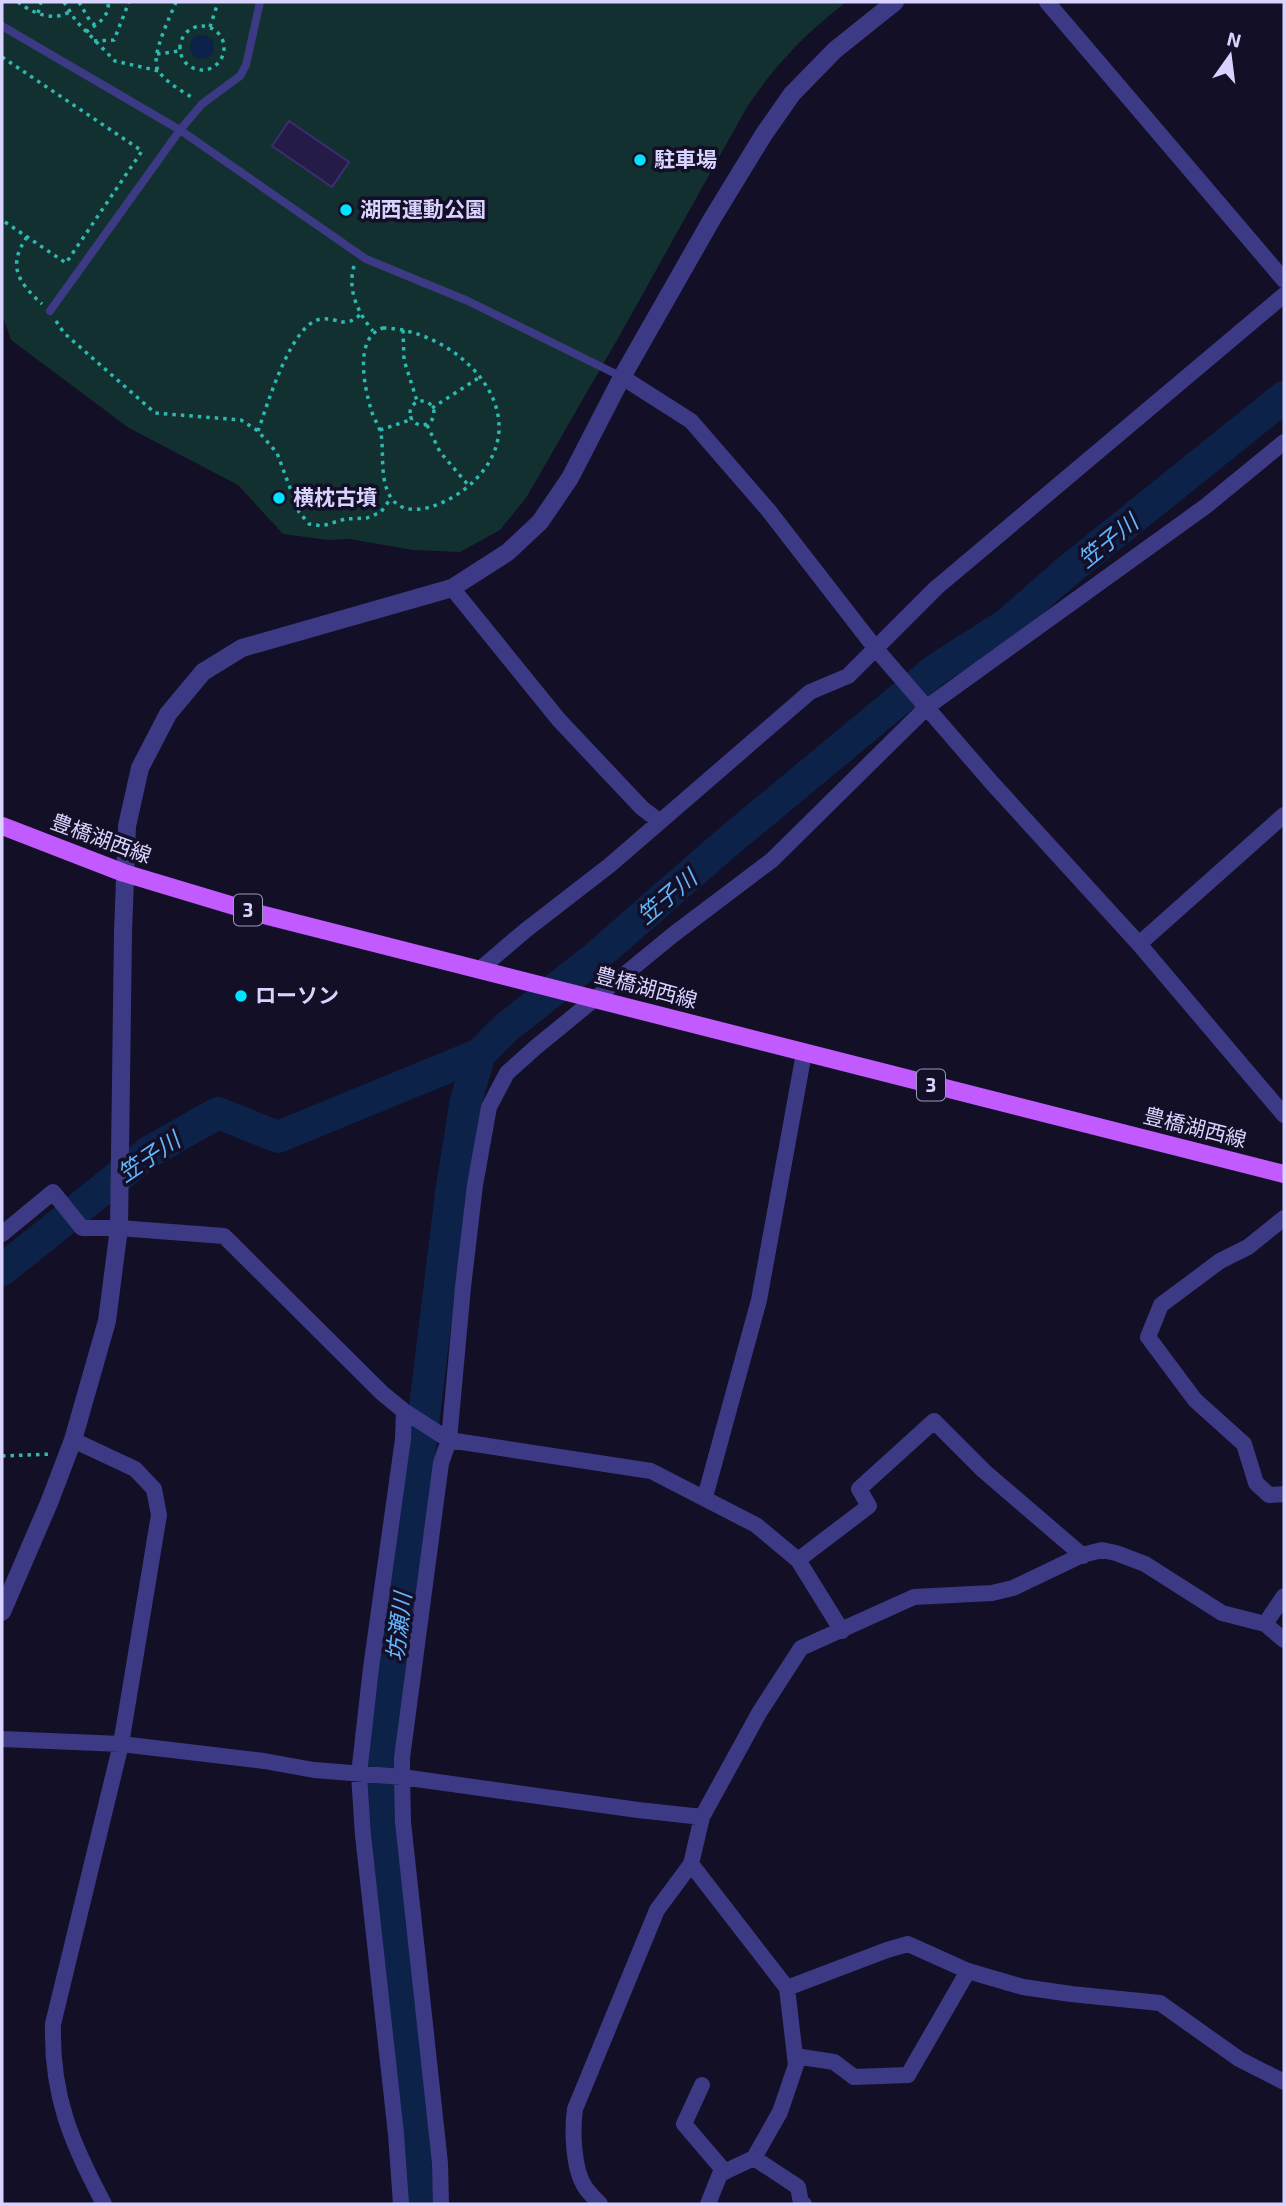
<svg xmlns="http://www.w3.org/2000/svg" width="1286" height="2206" font-family="'Exo 2','Noto Sans JP',sans-serif">
<rect width="100%" height="100%" fill="#130f26"/>
<path fill="#12302f" d="M2 2H846C806 33 775 65 747 107L621 333 526 498 500 530 460 552 413 550 349 539 328 540 283 534 238 485 129 428 11 340 2 314Z"/>
<path fill="#0c2248" d="M190 47a12 12 0 1 1 24 0a12 12 0 1 1-24 0Z"/>
<g fill="none" stroke-linecap="round" stroke-linejoin="round">
<path stroke="#0c2248" stroke-width="32" d="M2 1270 149 1152 218 1113 278 1137 480 1054 507 1027 597 956 724 845 935 670 1007 624 1065 573 1284 397
M420 2204 393 1914 382 1761 451 1193 466 1100 480 1054"/>
</g>
<path fill="#241b47" stroke="#3b2d73" stroke-width="2" d="M289 121 349 162 332 187 272 146Z"/>
<g fill="none" stroke-linecap="round" stroke-linejoin="round">
<path stroke="#2fb8b0" stroke-width="3.5" stroke-dasharray="3.5 5" stroke-linecap="butt" d="M18 2C32 13 53 22 69 12
M64 2 76 21 115 61 159 71
M79 2 90 21 95 25
M176 2C170 17 150 56 158 70 165 82 182 91 193 98
M38 13 41 2
M180 48a22 22 0 1 1 44 0a22 22 0 1 1-44 0Z
M210 27 218 2
M86 32C97 24 110 17 108 2
M94 41 114 40 129 2
M157 54 180 51
M2 57 142 151 66 263 2 220
M27 237C7 266 18 282 42 304
M354 266C347 290 358 313 373 331
M56 321 64 333 155 413 241 420 258 431 277 453 299 512 309 524 322 526 345 519 367 518 381 512 391 498
M383 328C458 329 542 414 474 481 456 500 403 528 388 492 380 474 384 453 381 434 379 425 373 418 371 409 364 386 354 337 383 328Z
M403 330 404 360 417 401
M410 413a12 12 0 1 1 24 0a12 12 0 1 1-24 0Z
M432 408 480 377
M427 425 440 452 469 486
M380 430 413 419
M258 431C267 406 291 323 321 319 339 317 343 330 361 314
M2 1456 52 1454"/>
<path stroke="#3d3a85" stroke-width="8" d="M2 26 180 130 202 104 240 76 246 65 260 2
M50 311 180 130 366 259 468 301 622 377"/>
<path stroke="#3d3a85" stroke-width="16" d="M1047 2 1284 280
M622 377 691 421 769 511 876 649 992 783 1139 944 1284 1115
M452 588 559 720 642 808 659 821
M1139 944 1284 815
M479 970 526 930 610 865 810 692 848 676 936 588 1284 295
M1284 1218 1248 1247 1220 1261 1161 1305 1148 1337 1195 1400 1244 1444 1256 1483 1269 1495 1284 1494
M2 1234 53 1192 82 1228H119L224 1236 382 1393 404 1411 449 1440 651 1471 756 1525 798 1560 842 1631
M73 1440 135 1469 154 1489 159 1515 121 1744 53 2024C51 2095 71 2142 104 2204
M705 1497 759 1300 804 1053
M798 1560 869 1506 859 1489 934 1421 984 1471 1083 1556
M1265 1624 1284 1596
M2 1739 121 1744 264 1761 314 1770 402 1777 638 1810 702 1817
M691 1864 787 1988 796 2065 780 2112 754 2158 720 2174 708 2204
M787 1988 887 1950 908 1944 968 1971 1023 1987 1071 1994 1160 2003 1239 2059 1284 2082
M795 2056 834 2062 854 2077 908 2075 968 1971
M702 2085 684 2124 725 2172
M754 2158 798 2187 801 2203 804 2204
M401 2204 396 2134 363 1835 359 1774 371 1668 403 1439 404 1411
M441 2204 440 2163 403 1822 402 1777V1758L441 1463 449 1440 463 1287 475 1185 489 1107 507 1073 536 1047 674 934 772 860 927 707 1206 506 1284 442
M600 2204C595 2199 589 2193 585 2187 573 2169 572 2130 575 2109L657 1910 691 1864 702 1817 759 1713 801 1648 914 1597 992 1593 1013 1588 1082 1555 1102 1550 1116 1553 1145 1564 1222 1613 1265 1624 1284 1640"/>
<path stroke="#3d3a85" stroke-width="18" d="M2 1612 49 1503 73 1440 107 1321 119 1228 123 932 127 826 140 768 168 714 203 672 242 648 452 588 508 552 540 522 570 478 622 377 712 219 764 134 792 94 835 50 895 2"/>
<path stroke="#c25bff" stroke-width="18" d="M2 826 124 873 264 915 1284 1174"/>
</g>
<g fill="#00e5ff" stroke="#130f26" stroke-width="2.5">
<circle cx="640" cy="160" r="7"/>
<circle cx="346" cy="210" r="7"/>
<circle cx="279" cy="498" r="7"/>
<circle cx="241" cy="996" r="7"/>
</g>
<g text-anchor="middle" stroke-width="7" stroke-linejoin="round" paint-order="stroke">
<g fill="#130f26" stroke="#9e99be" stroke-width="2">
<rect x="234" y="894.5" width="28" height="31" rx="5"/>
<rect x="917" y="1069.5" width="28" height="31" rx="5"/>
</g>
<g font-size="19" font-weight="bold" fill="#d9d4ff">
<text x="248" y="917">3</text>
<text x="931" y="1092">3</text>
</g>
<g font-size="21" font-weight="bold" fill="#d9d4ff" stroke="#130f26" text-anchor="start">
<text x="654" y="167">駐車場</text>
<text x="360" y="217">湖西運動公園</text>
<text x="293" y="505">横枕古墳</text>
<text x="255" y="1003">ローソン</text>
</g>
<g font-size="21" fill="#d9d4ff" stroke="#130f26">
<text transform="translate(101 839) rotate(20)" y="7">豊橋湖西線</text>
<text transform="translate(646 988) rotate(15)" y="7">豊橋湖西線</text>
<text transform="translate(1195 1128) rotate(14)" y="7">豊橋湖西線</text>
</g>
<g font-size="23" font-style="italic" fill="#62b6ff" stroke="#130f26">
<text transform="translate(1108 541) rotate(-39)" y="8">笠子川</text>
<text transform="translate(667 897) rotate(-40)" y="8">笠子川</text>
<text transform="translate(149 1157) rotate(-34)" y="8">笠子川</text>
<text transform="translate(399 1627) rotate(-83)" y="8">坊瀬川</text>
</g>
</g>
<rect width="1286" height="2206" fill="none" stroke="#d9d4ff" stroke-width="7"/>
<g transform="translate(1230 56) rotate(14)" stroke="#130f26" stroke-width="5" paint-order="stroke">
<path d="M0-5L12 26L0 18L-12 26Z" fill="#d9d4ff"/>
<text y="-10" font-size="19" font-weight="bold" text-anchor="middle" fill="#d9d4ff">N</text>
</g>
</svg>
